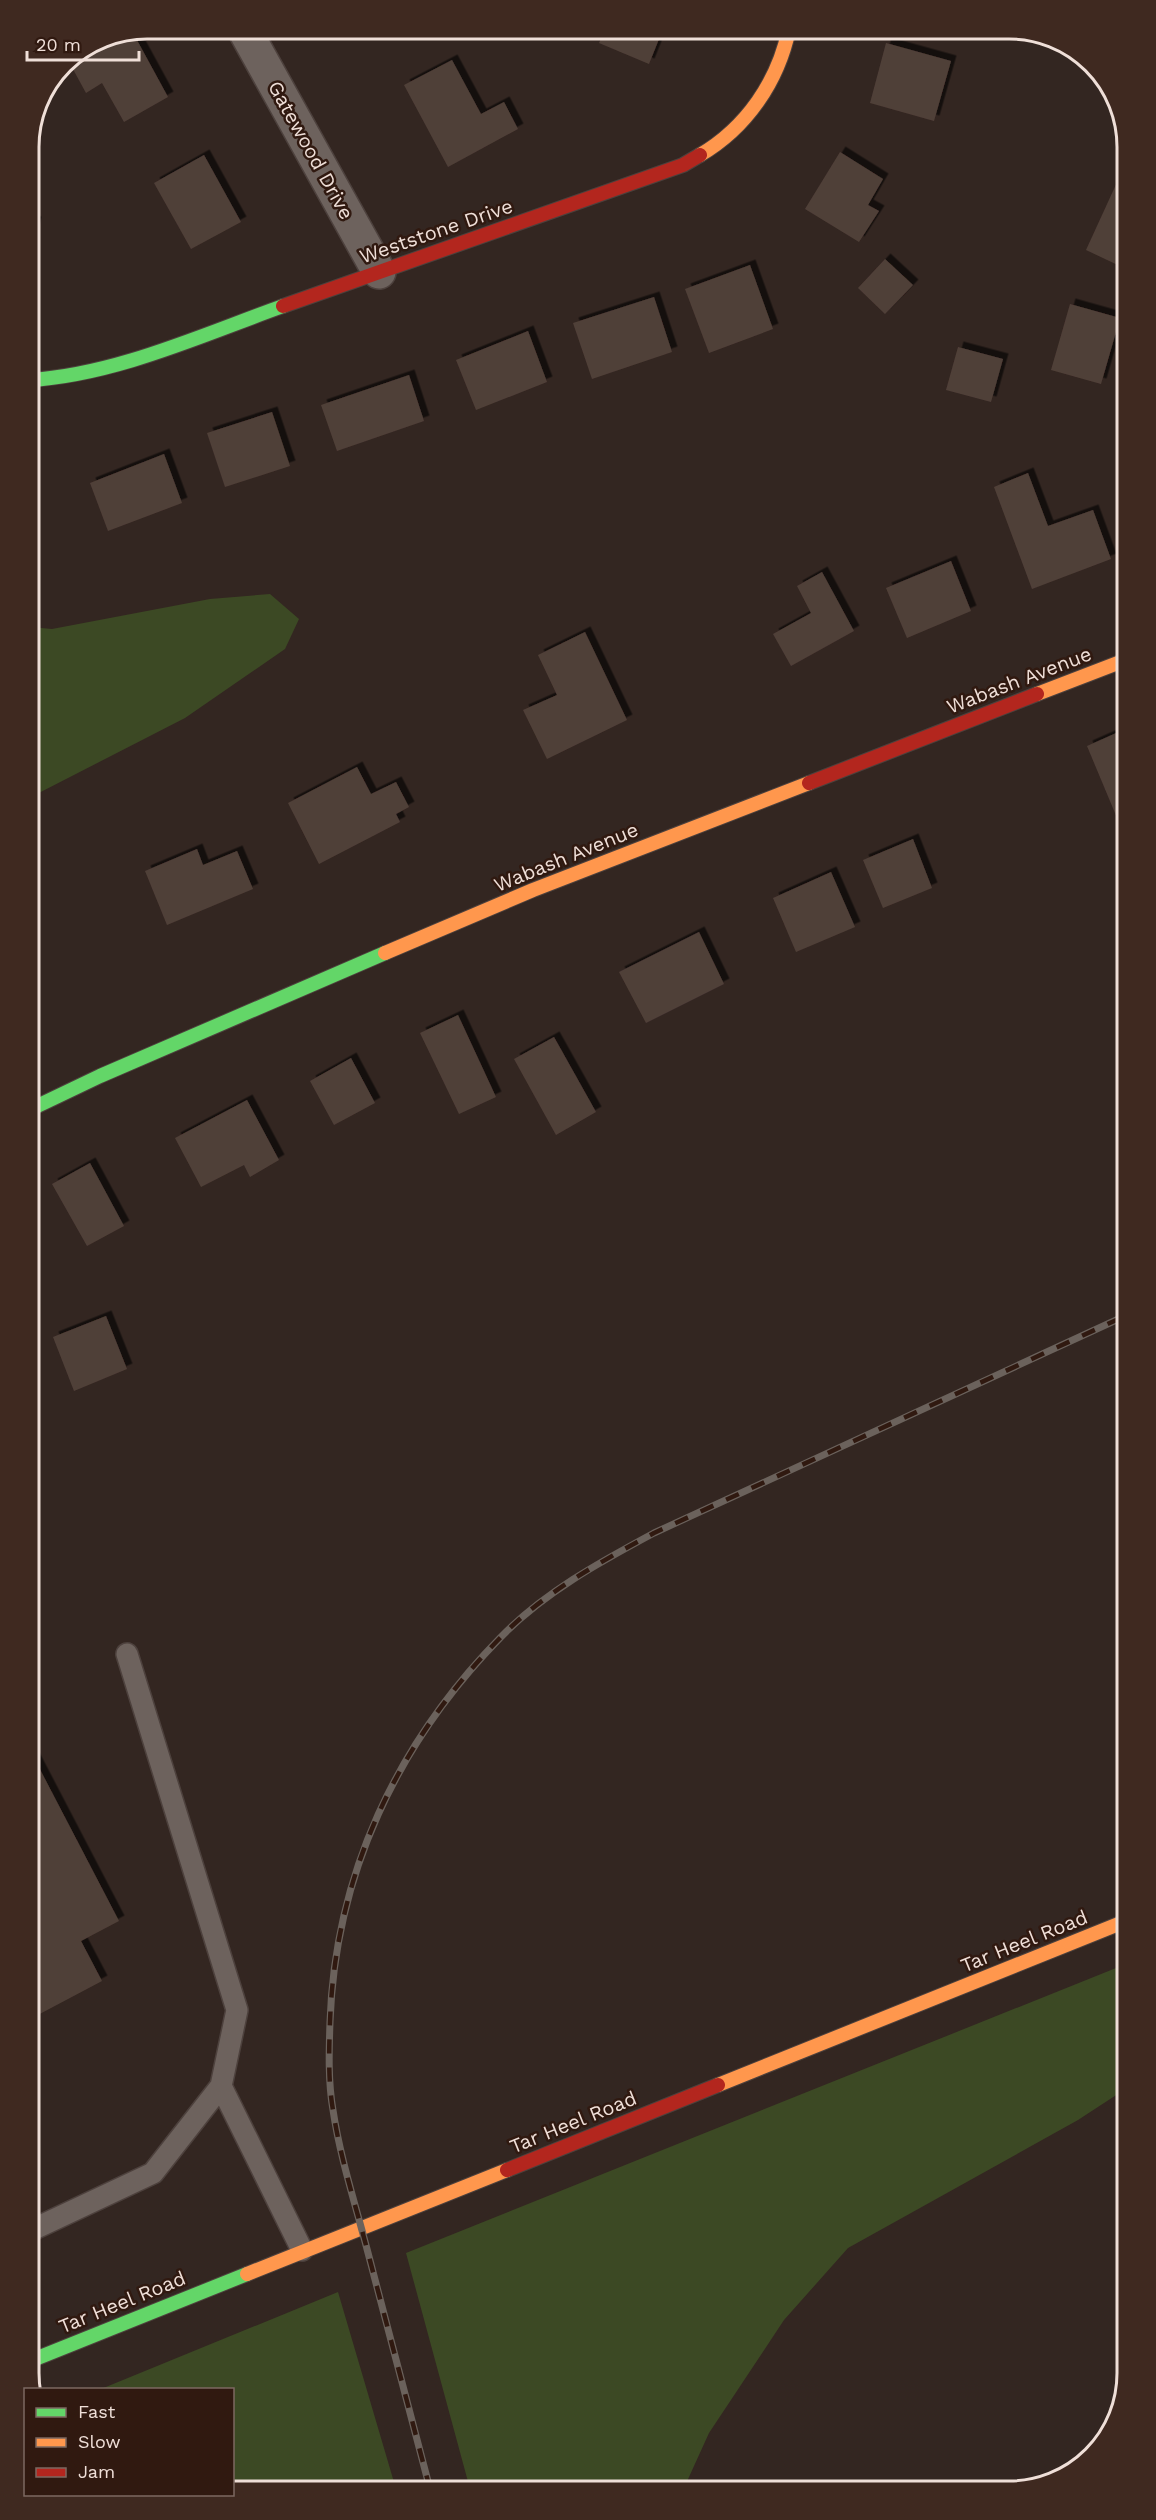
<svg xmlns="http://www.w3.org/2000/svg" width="1156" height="2520" font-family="'Work Sans',sans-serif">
<defs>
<filter id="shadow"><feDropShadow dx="5.5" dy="-5.5" stdDeviation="0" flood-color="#0009"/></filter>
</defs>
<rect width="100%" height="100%" fill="#332621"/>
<path fill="#3c4924" d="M270 594 299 619 285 649 185 718 31 797 30 627 52 629 210 599Z
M1126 1964 1127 2088 1078 2120 848 2248 784 2320 709 2433 684 2488 470 2489 406 2253Z
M338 2292 396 2489 233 2491 232 2390 101 2389Z"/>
<path fill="#503f38" filter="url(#shadow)" d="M605 29H663L649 64 599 43Z
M132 31 168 97 124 122 102 83 86 93 68 60 106 36Z
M886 43 951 61 934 121 870 103Z
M452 60 481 114 504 102 518 129 448 167 404 85Z
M840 152 883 179 868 205 879 211 859 242 805 209Z
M204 155 241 222 191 249 154 183Z
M1119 178 1121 179 1122 267 1086 250Z
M29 220 36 222 30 246H29Z
M885 259 913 285 885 314 858 288Z
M750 265 773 329 709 353 685 289Z
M654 297 672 352 592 379 573 323Z
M1070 304 1120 318 1101 384 1051 370Z
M528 331 547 382 476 410 456 360Z
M958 347 1003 359 991 402 946 390Z
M409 375 424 421 337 451 321 405Z
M272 412 290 466 225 487 207 433Z
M164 454 182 503 108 531 90 483Z
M1028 473 1048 526 1093 510 1111 559 1032 589 994 487Z
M951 561 971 611 907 638 886 588Z
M822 572 854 631 791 666 773 634 811 613 797 586Z
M585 632 627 720 547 759 523 710 557 695 538 655Z
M1123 730V824L1120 825 1087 746Z
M357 767 371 794 396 782 409 807 396 814 400 822 319 864 288 803Z
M913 839 932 888 883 908 863 860Z
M197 849 203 865 237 851 253 889 167 925 145 871Z
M831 872 855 927 796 952 773 898Z
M699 932 724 984 646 1023 619 972Z
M458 1015 496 1097 459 1114 420 1033Z
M554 1037 596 1112 556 1135 514 1059Z
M351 1058 375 1103 334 1125 310 1081Z
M247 1100 279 1160 250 1177 244 1165 201 1187 175 1138Z
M90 1163 124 1226 87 1246 52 1184Z
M106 1316 127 1369 74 1391 53 1337Z
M33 1756 119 1921 81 1941 102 1981 34 2017Z"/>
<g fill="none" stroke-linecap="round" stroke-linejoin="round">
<defs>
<path id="lane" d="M127 1654 237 2010 221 2086
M34 2229 153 2173 221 2086 302 2250"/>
<path id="street" d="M244 29 379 272"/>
<path id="fast" d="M29 380C115 375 202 335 283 306
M31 1109 100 1076 385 953
M35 2359 247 2274"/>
<path id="slow" d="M700 155C746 128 778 82 789 29
M1037 694 1123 661
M385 953 533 890 809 783
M718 2085 1126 1921
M247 2274 507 2170"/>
<path id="jam" d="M283 306 683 165 700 155
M809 783 1037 694
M507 2170 718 2085"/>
</defs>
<use href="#lane" stroke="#4d413d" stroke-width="24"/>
<use href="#street" stroke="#4d413d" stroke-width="36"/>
<use href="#fast" stroke="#4d413d" stroke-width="16"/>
<use href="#slow" stroke="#4d413d" stroke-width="16"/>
<use href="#jam" stroke="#4d413d" stroke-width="16"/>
<use href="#lane" stroke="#6d625d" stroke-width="21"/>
<use href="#street" stroke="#6d625d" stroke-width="33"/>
<use href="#fast" stroke="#63d668" stroke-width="14"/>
<use href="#slow" stroke="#ff974d" stroke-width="14"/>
<use href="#jam" stroke="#b3261e" stroke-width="14"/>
<defs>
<path id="rail" d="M430 2489C409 2409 388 2329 367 2249 355 2203 340 2157 333 2110 328 2082 329 2050 330 2022 335 1875 397 1743 500 1638 543 1593 600 1562 654 1533L1125 1316"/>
</defs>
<use href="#rail" stroke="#6b625c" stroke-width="7"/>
<use href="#rail" stroke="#301910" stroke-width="4.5" stroke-dasharray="14" stroke-linecap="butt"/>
</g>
<g text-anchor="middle" stroke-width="5" stroke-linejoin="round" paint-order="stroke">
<g font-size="20" fill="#efdfd8" stroke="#301910">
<text transform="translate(311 150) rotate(61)" y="7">Gatewood Drive</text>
<text transform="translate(436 231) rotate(-19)" y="7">Weststone Drive</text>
<text transform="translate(1019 680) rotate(-21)" y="7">Wabash Avenue</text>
<text transform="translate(566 857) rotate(-22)" y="7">Wabash Avenue</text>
<text transform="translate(1024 1941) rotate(-22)" y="7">Tar Heel Road</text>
<text transform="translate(573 2122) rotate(-22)" y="7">Tar Heel Road</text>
<text transform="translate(122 2302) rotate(-22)" y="7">Tar Heel Road</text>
</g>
</g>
<path d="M0 0H1156V2520H0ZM147 39H1009A108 108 0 0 1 1117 147V2373A108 108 0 0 1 1009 2481H147A108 108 0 0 1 39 2373V147A108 108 0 0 1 147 39Z" fill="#3f2920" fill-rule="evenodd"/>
<path fill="none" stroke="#efdfd8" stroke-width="3" d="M147 39H1009A108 108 0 0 1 1117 147V2373A108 108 0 0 1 1009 2481H147A108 108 0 0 1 39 2373V147A108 108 0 0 1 147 39Z"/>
<rect x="24" y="2388" width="210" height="108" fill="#301910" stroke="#7c6860" stroke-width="1.5"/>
<rect x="36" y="2408" width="30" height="9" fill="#63d668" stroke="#7c6860" stroke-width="1.5"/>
<text x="78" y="2418" font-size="18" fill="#efdfd8">Fast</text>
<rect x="36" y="2438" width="30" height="9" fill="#ff974d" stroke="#7c6860" stroke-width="1.5"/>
<text x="78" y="2448" font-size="18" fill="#efdfd8">Slow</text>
<rect x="36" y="2468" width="30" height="9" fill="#b3261e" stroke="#7c6860" stroke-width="1.5"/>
<text x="78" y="2478" font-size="18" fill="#efdfd8">Jam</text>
<path d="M27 51v9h112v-9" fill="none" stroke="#efdfd8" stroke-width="3"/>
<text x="36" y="51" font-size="18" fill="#efdfd8" stroke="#301910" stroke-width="4.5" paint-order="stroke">20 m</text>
</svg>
